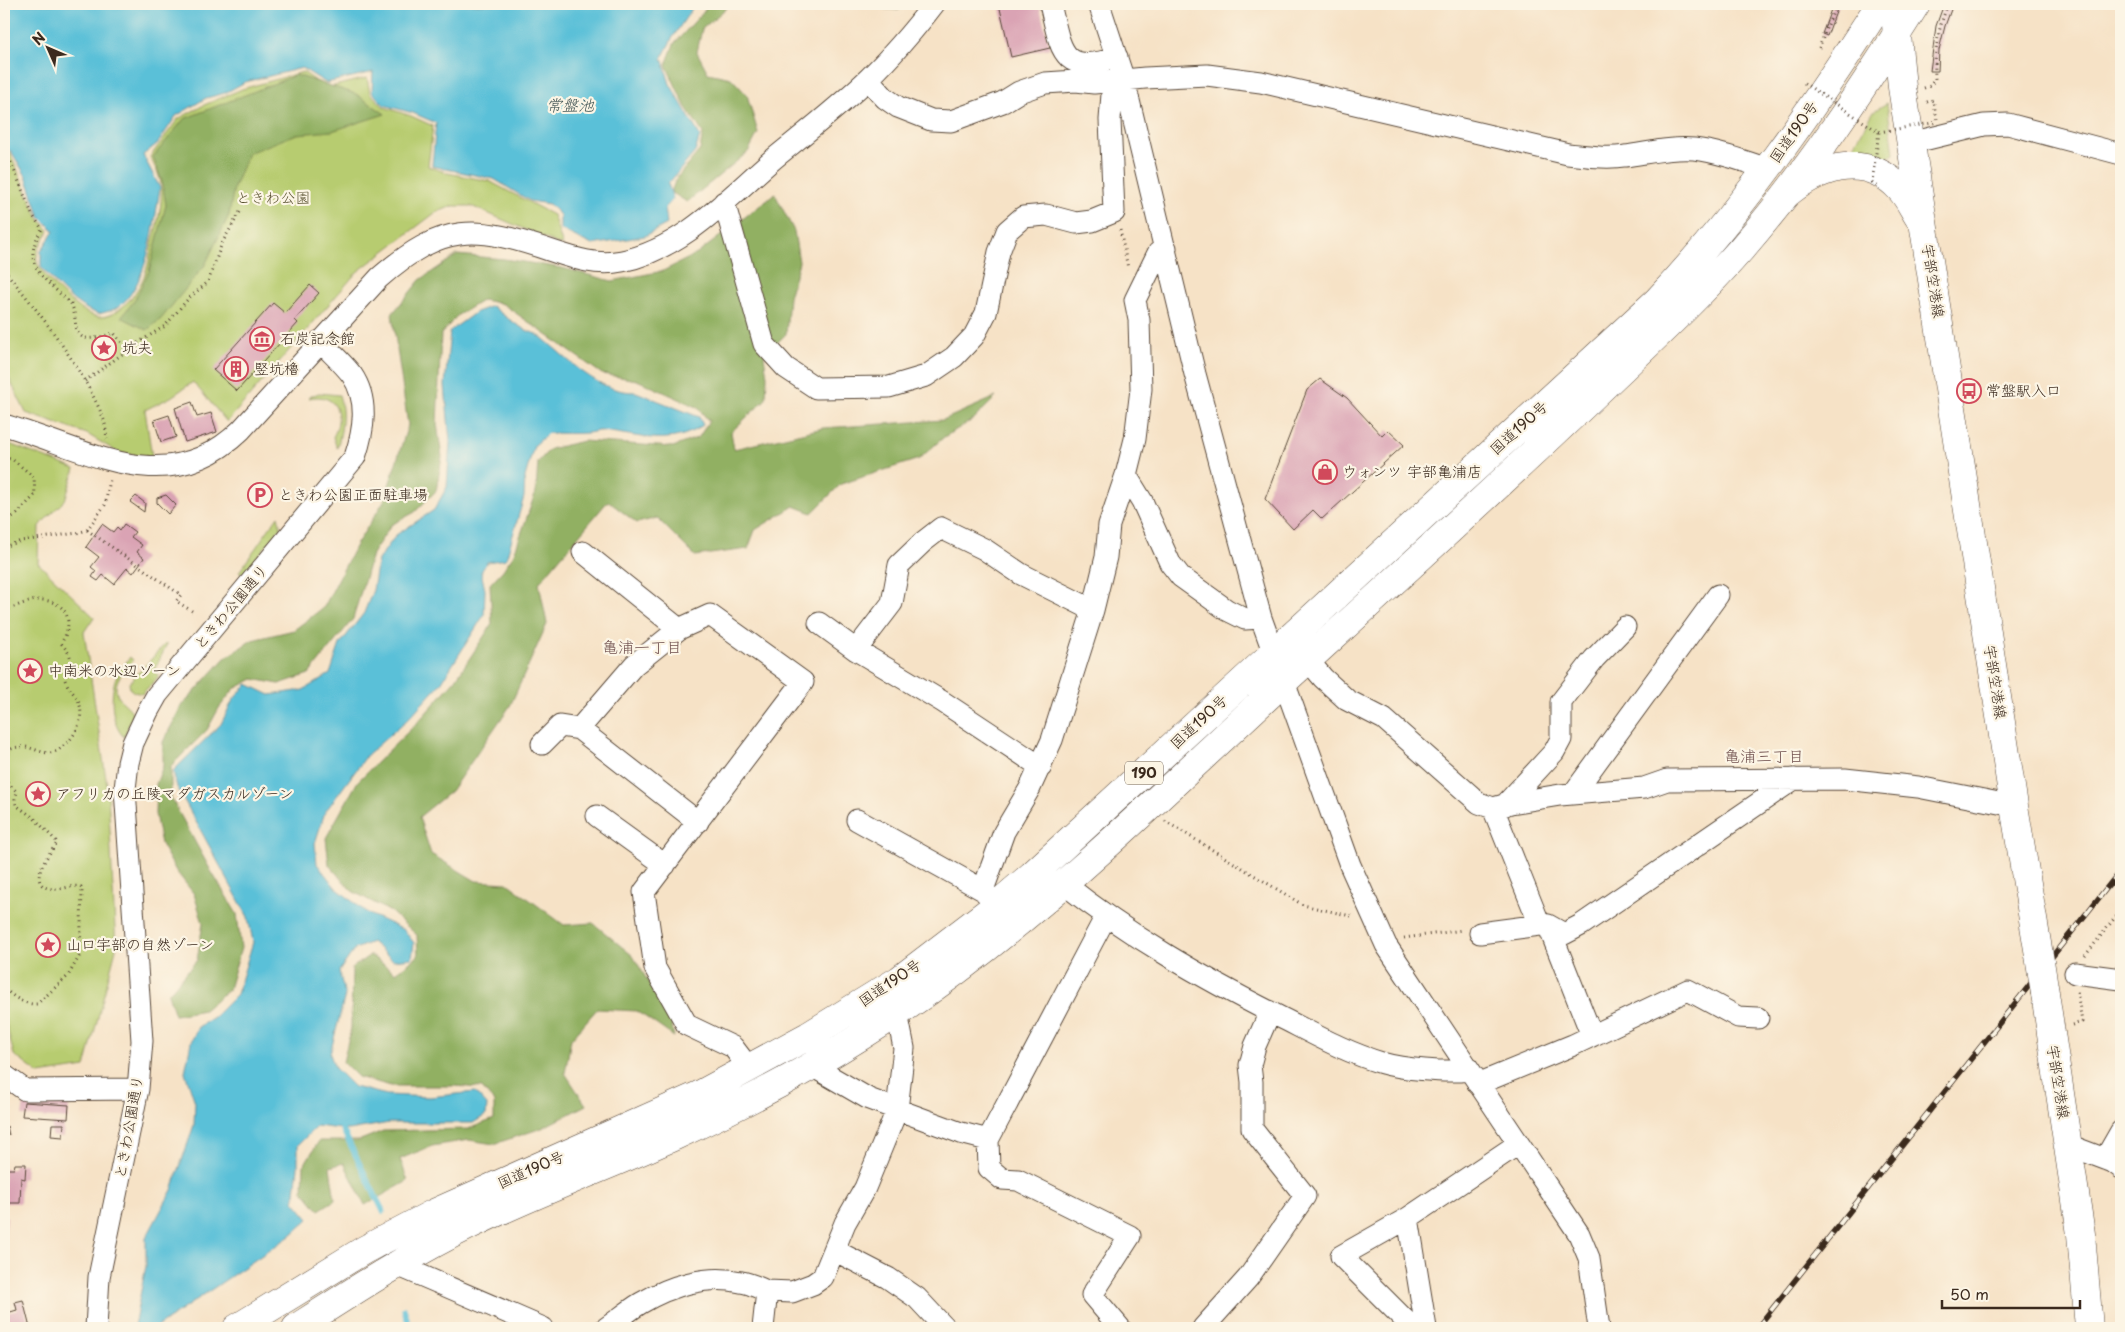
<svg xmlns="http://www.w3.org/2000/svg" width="2125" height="1332" font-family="'Playpen Sans','Klee One',sans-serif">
<rect width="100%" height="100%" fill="#fcf5e5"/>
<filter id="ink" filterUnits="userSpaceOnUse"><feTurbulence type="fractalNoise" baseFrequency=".02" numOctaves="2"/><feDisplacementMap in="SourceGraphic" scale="10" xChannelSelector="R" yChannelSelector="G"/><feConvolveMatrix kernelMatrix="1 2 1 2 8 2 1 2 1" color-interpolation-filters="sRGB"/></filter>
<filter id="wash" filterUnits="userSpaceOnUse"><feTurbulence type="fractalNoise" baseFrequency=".0096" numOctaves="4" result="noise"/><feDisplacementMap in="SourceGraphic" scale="20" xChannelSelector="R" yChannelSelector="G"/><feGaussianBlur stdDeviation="1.12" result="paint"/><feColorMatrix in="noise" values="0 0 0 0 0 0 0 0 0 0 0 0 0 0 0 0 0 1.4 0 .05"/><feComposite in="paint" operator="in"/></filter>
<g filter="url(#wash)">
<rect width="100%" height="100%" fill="#f6e2c6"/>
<path fill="#b7cc70" stroke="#797b47" d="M303 72 326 88 367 78 370 93 384 107 411 116 433 126 428 166 447 173 489 181 553 215 563 246 471 206H453L435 213 357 272 227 422 193 382 171 397 145 410 152 457 119 453 87 434 26 413 4 368V151L10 153 38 217 49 231C44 239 35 251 37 262 41 276 85 319 101 317 122 315 140 290 146 271 149 262 150 253 152 244 157 224 163 207 161 185 160 176 154 165 150 157L178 119 204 105 242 89Z
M1887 103 1894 153 1883 161 1848 156 1874 111Z
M319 393 339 395C345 413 342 430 337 448L333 437C345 415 336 392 309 398L308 397Z
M4 442 75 469 65 500 39 526 38 563 94 617 84 632 108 792 116 949 85 1067 39 1074 14 1055 4 1016Z
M278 516 281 528 243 574 239 572Z
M166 643 167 644 154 671 159 676 142 694 134 692 130 689 129 683Z
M130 657 133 660C124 671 109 684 120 699 124 704 130 707 133 714L124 737C111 725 110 696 115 680 118 672 125 664 130 657Z"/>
<path fill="#91b062" stroke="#666d40" d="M705 4H731L702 29 697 52 708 73 731 78 747 95 758 133 748 152 687 202 671 192 676 179 700 150 703 133 685 106 666 65 674 44 705 10Z
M879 4H904L899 10 885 9Z
M296 75 356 94 385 114 332 131 297 134 248 153 234 187 229 215 205 265 161 319 147 330 121 317 134 301 149 271 166 205 162 181 153 157 184 119Z
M775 194 794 231 799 262 789 297 786 334 764 356 767 376 766 399 731 432 734 449 823 428 943 420 996 397 974 419 944 437 919 459 841 484 812 513 794 506 755 530 748 549 695 556 657 518 637 523 608 501 539 583 547 624 510 706 451 791 419 817 431 854 476 881 507 883 564 925 593 923 633 956 671 1020 674 1037 637 1011 597 1009 571 1039 565 1073 586 1105 542 1128 494 1144 469 1140 432 1146 400 1159 408 1181 365 1205 344 1163 330 1167 335 1200 319 1210 303 1191 304 1165 319 1141H358L383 1131 468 1129 494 1119V1102L482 1088 455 1086H391L358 1077 343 1062 351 1028 352 968 370 955 396 973 418 956 417 935 391 912 352 891 329 865 326 838 358 781 417 723 456 679 492 624 490 584 503 570 514 554 536 491 538 462 550 449 583 441 673 447 699 437 709 421 697 407 637 380 602 374 503 304 483 300 458 315 441 334 437 424 442 457 436 491 415 512 391 525 372 554 353 619 309 674 279 684 253 679 234 689 219 708 207 730 171 766V798L211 871 237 914 241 948 229 989 204 1010 175 1015 168 994 197 960 203 923 194 894 176 871 161 844 155 814 156 784 163 766V742L181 707 225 658 252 640 294 630 324 607 356 545 384 501 408 425 392 314 420 280 457 255 504 259 562 268 612 281 663 271 697 254Z"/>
<path fill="#5ac0d8" stroke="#4a757b" d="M4 4H695L673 37 662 58 670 84 700 136 695 152 668 184 673 199 665 208 667 224 645 236 592 245 560 229V215L549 204 530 201 494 179 432 166 436 123 413 113 384 105 372 92 373 72 326 83 302 68 245 82 225 93 206 98 176 116 158 143 143 155 160 188C154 223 149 279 122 304 116 310 106 312 98 314 73 305 58 286 41 267V251L54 231 40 217 26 176 11 151 4 150Z
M492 306C502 314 513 323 524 329 529 332 536 333 541 337 569 359 597 393 636 392L699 417 703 425C671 448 638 435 602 431 597 430 592 433 587 433 574 434 561 433 548 433L534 446 525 477 524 497 506 559 487 562 481 572 485 590 484 615 441 683 408 719 368 754 325 812 315 843 317 864 335 887 367 913 404 930 414 943 412 958 393 960 372 942 355 949 339 971 345 995 330 1054 335 1068 354 1087 387 1095 430 1097 475 1092 487 1105 486 1115 473 1123H389L349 1130 317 1126 298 1145V1167L294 1201 309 1219 290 1236 155 1328H135L134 1326 146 1266V1238L172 1190 194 1125 195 1102 185 1072 191 1042 198 1027 214 1017 237 994 253 942 248 917 177 787 173 771 221 724 233 700 247 684 270 695 303 690 330 674 340 644 364 613 373 590 378 560 396 535 434 510 447 487 450 442 445 385 450 331 476 312Z"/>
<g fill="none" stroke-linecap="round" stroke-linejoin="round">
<path stroke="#5ac0d8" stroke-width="5.5" d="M340 1124 383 1211
M404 1309 410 1328"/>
</g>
<g id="blocks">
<path fill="#daa3b4" d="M999 4H1039L1050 48 1011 57Z
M1833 4H1839L1827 36 1822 34Z
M1944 4H1953L1945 26 1939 50 1938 71H1930L1936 26Z
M310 285 319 293 295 320 298 323 237 391 213 370 273 303 285 313Z
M1320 379 1347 398 1382 436 1388 430 1404 445 1322 519 1313 510 1293 529 1265 499 1307 390Z
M192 402 197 417 211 413 217 432 185 442 175 408Z
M169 415 176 437 161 442 154 420Z
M166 495 176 505 168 514 157 503V498Z
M136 496 145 503 144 512 130 502Z
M102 524 113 532 117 527 120 530 124 524 135 532 131 537 142 545 137 552 144 558 133 573 127 568 114 584 103 575 98 581 92 577 96 571 91 567 99 557 86 547Z
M24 1102 69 1105 68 1119 22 1116Z
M52 1124H64L63 1137 51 1136Z
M7 1126 9 1135 4 1136V1127Z
M15 1164H26L25 1179 21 1178 20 1203H4V1169H14Z
M4 1216 7 1217 5 1236H4Z
M23 1300 30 1328H4V1303L7 1313 17 1310 15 1302Z"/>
</g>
</g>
<g filter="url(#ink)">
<use href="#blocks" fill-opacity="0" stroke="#574637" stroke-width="1"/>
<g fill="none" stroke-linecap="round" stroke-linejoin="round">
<defs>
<path id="minor" d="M1050 4C1061 49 1061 77 1117 57
M1099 4 1124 80 1195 374 1261 618 1350 865 1386 945 1579 1234 1589 1258 1599 1328
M868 79 885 98 898 107 931 120 951 121 1003 102 1019 92 1045 83 1076 81 1094 83 1145 78 1207 75 1261 82 1568 154C1588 156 1606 159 1625 156 1648 153 1670 147 1694 149 1719 152 1744 161 1768 169
M1911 143 1984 125 2008 124 2121 154
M724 202 764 344 786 368 816 388 889 387 926 376 954 357 974 336 986 313 999 252 1007 231 1023 217 1046 215 1076 223 1092 221 1114 212 1110 120 1113 81
M4 425C86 448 167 503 241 430L379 278C443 222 475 225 552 251 576 259 597 266 622 261 682 249 727 199 771 161 804 134 839 107 869 78 893 55 914 30 934 4
M1126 475 1142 501 1170 563 1181 577 1227 610 1245 619 1261 618
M583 552 679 629
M819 623 856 650 943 702 1041 767
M1289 638 1323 678 1347 700 1384 719 1479 803 1493 808 1511 803 1560 795 1644 788 1667 780 1845 779 1918 787 2014 806
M856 650 892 603 899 565 923 542 941 528 984 549 1021 574 1093 610
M542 744 560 726 579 729
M1573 794 1718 595
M1505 805 1554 752 1561 739V702L1594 659 1625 627
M1493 808 1540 925H1548L1564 934 1581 925 1794 779
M597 816 665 865
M857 820 983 890
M698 822 579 729 634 665 679 629 710 615 803 682 644 892 655 968 687 1025 733 1047 749 1068
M1063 883C1129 936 1203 978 1278 1016 1312 1033 1345 1052 1382 1063 1402 1069 1447 1073 1468 1070
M997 905 983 890 1004 832 1030 788 1052 740 1093 610 1106 557 1109 525 1126 475 1135 439 1141 389 1139 320 1135 300 1158 253 1166 248
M1106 916 988 1140 989 1168 1002 1179 1018 1180 1130 1236 1092 1295 1120 1328
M1548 925 1592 1036
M1480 933 1540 925
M2075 973 2121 979
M812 1066 869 1099 961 1133 988 1140
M4 1075 25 1090 138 1089
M1478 1084 1573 1045 1688 990 1738 1017 1758 1018
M2068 1145 2113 1162 2121 1168
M2105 1159 2121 1131
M1408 1218 1426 1328
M834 1250 888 1278 917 1298 945 1328
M397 1265 543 1328
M96 1328 99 1277 138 1089 142 1041 125 789 128 763 133 743 148 711 157 695 355 457C364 430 369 400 352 375 343 363 330 352 320 341
M606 1328C618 1320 629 1310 641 1303 670 1286 707 1274 741 1282 750 1283 759 1288 767 1291
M763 1328 767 1291 792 1292 813 1284 823 1277 845 1223 865 1188 897 1110 904 1048 897 1013
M1203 1328 1248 1278 1305 1196 1252 1129V1082L1250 1065 1255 1046 1270 1012
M1413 1328 1341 1256 1408 1218 1518 1144"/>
<path id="major" d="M1894 4 1902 87 2014 806 2039 955
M1789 192C1823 165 1867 153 1900 189 1908 197 1913 209 1919 218
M2045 993 2081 1234 2089 1328"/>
<path id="highway" d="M237 1328 364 1250 434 1213 699 1095 808 1036 899 980 997 905 1032 875 1657 301C1743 210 1813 108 1880 4
M296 1328C352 1292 409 1255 470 1225 537 1192 607 1167 675 1136 740 1106 803 1073 863 1035 1017 940 1146 808 1279 686 1381 593 1484 500 1584 405 1638 353 1694 303 1743 247 1808 172 1863 88 1916 4"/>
</defs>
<use href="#minor" stroke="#574637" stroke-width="23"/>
<use href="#major" stroke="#574637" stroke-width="29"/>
<use href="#highway" stroke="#574637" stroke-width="29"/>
<path stroke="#574637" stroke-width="3" stroke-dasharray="1 4" stroke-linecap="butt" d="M1819 48 1836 4
M1924 88 1930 86 1935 79C1934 52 1938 29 1948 4
M1927 102 1933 100 1937 119
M4 155 10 160 32 214 42 229C24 258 35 271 57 291 61 295 67 299 71 304 77 314 73 330 81 336 88 342 106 335 114 333L127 350
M1120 230 1128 268
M4 270C38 310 85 371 104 420 106 426 106 433 107 439
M85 381 136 344 165 326 188 299 208 282 222 243 240 212
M4 457 13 460 34 477 35 495 17 514 4 522
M87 530 181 595 176 601 195 613
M4 547 21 541 77 533 87 530 105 505 110 480
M4 608 9 609C19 605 32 599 43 600 69 603 74 624 61 643 77 662 69 660 65 680 68 687 71 691 76 696 86 712 79 730 68 742 62 747 57 753 48 753 33 751 28 743 11 749L4 761
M4 779 17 792 15 799 16 805 34 818 56 841 57 843C49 854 23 887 54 889 63 890 73 884 81 887L82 891 80 955 68 976 37 1004C24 1005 12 996 4 988
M1165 821 1303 905 1351 916
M4 925 6 930 4 943
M1404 938 1463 930
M2085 956 2121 910
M2072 1025 2082 1022 2077 991"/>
<use href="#minor" stroke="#fff" stroke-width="21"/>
<use href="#major" stroke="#fff" stroke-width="28"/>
<use href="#highway" stroke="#fff" stroke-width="28"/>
<defs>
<path id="rail" d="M1757 1328 2121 870"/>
</defs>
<use href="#rail" stroke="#3b2a1e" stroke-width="5.5"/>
<use href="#rail" stroke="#fcf5e5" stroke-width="4" stroke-dasharray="11" stroke-linecap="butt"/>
<defs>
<path id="major-bridge" d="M2039 955 2045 993"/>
</defs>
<use href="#major-bridge" stroke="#574637" stroke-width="29" stroke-linecap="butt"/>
<path stroke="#574637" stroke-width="3" stroke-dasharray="1 4" stroke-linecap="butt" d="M1804 83 1879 132 1872 182 1877 186
M1879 132 1938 122"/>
<use href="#major-bridge" stroke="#fff" stroke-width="28"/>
</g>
</g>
<defs>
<symbol id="museum-ring" viewBox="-11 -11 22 22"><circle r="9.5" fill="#fcf5e5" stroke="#d1495b" stroke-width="1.5"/><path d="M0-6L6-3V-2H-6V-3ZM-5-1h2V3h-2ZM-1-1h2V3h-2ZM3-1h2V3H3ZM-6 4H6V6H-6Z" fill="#d1495b"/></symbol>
<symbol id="sight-ring" viewBox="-11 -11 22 22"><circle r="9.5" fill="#fcf5e5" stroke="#d1495b" stroke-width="1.5"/><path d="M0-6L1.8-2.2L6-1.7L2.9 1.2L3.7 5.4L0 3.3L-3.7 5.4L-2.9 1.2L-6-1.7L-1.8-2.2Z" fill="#d1495b"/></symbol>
<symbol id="building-ring" viewBox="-11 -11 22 22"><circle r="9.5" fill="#fcf5e5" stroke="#d1495b" stroke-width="1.5"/><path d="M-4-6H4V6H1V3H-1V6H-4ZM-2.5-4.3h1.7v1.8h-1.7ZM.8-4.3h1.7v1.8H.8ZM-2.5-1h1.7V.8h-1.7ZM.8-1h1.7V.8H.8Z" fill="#d1495b"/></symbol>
<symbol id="bus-ring" viewBox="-11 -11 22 22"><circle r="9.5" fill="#fcf5e5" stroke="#d1495b" stroke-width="1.5"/><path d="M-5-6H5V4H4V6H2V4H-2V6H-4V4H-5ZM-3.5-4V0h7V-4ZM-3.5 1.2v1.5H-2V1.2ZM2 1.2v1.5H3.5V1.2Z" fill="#d1495b"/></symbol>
<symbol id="shop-ring" viewBox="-11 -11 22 22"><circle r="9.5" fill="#fcf5e5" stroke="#d1495b" stroke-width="1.5"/><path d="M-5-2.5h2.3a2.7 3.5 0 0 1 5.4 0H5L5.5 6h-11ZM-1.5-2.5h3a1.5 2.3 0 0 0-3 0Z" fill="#d1495b"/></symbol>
<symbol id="parking-ring" viewBox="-11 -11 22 22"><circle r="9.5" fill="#fcf5e5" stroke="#d1495b" stroke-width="1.5"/><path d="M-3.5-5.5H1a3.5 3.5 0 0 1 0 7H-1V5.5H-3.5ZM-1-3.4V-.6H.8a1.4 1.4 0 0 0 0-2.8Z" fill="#d1495b"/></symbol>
</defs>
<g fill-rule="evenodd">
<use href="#museum-ring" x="248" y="325" width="28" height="28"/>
<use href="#sight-ring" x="90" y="334" width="28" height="28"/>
<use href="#building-ring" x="222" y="355" width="28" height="28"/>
<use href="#bus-ring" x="1955" y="377" width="28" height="28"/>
<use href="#shop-ring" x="1311" y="458" width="28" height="28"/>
<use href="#parking-ring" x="246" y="481" width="28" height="28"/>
<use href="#sight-ring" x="16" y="657" width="28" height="28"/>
<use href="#sight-ring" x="24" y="780" width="28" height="28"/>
<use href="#sight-ring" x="34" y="931" width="28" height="28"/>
</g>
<g text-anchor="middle" stroke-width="4.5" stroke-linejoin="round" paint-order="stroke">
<rect fill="#fcf5e5" stroke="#75675a" stroke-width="1" x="1125" y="761.5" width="38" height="23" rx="4"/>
<g font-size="14" font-weight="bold" fill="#3b2a1e">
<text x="1144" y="778">190</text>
</g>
<g font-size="15" fill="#3b2a1e" stroke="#fcf5e5">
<text transform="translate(1794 132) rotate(-55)" y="5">国道190号</text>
<text transform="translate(1933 281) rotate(81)" y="5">宇部空港線</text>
<text transform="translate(1519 428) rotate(-42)" y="5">国道190号</text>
<text transform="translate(231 607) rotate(-50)" y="5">ときわ公園通り</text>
<text transform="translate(1995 682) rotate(81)" y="5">宇部空港線</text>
<text transform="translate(1199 722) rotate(-43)" y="5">国道190号</text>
<text transform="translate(890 983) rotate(-34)" y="5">国道190号</text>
<text transform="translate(2058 1082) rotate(81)" y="5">宇部空港線</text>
<text transform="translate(129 1127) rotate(-80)" y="5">ときわ公園通り</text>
<text transform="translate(531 1170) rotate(-24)" y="5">国道190号</text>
</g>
<g font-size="15" fill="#5a5232" stroke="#fcf5e5">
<text x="273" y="203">ときわ公園</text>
</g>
<g font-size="15" fill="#3b2a1e" stroke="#fcf5e5" text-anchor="start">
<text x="280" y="344">石炭記念館</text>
<text x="122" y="353">坑夫</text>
<text x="254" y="374">竪坑櫓</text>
<text x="1986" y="396">常盤駅入口</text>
<text x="1342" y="477">ウォンツ 宇部亀浦店</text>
<text x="278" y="500">ときわ公園正面駐車場</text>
<text x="48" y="676">中南米の水辺ゾーン</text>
<text x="56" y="799">アフリカの丘陵マダガスカルゾーン</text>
<text x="66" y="950">山口宇部の自然ゾーン</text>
</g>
<g font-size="16" font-style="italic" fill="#445756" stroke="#fcf5e5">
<text x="570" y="111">常盤池</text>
</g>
<g font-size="16" fill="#735452" stroke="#fcf5e5">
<text x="642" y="653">亀浦一丁目</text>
<text x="1764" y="762">亀浦三丁目</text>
</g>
</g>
<rect width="2125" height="1332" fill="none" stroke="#fcf5e5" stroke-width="20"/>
<g transform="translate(48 48) rotate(315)" stroke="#fcf5e5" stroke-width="4" paint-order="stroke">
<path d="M0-4L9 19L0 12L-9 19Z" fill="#3b2a1e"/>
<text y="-8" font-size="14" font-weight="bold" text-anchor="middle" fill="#3b2a1e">N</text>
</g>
<path d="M1942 1300v8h138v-8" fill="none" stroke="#3b2a1e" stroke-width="2.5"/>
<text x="1950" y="1300" font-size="15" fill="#3b2a1e" stroke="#fcf5e5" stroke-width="4" paint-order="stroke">50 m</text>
</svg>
